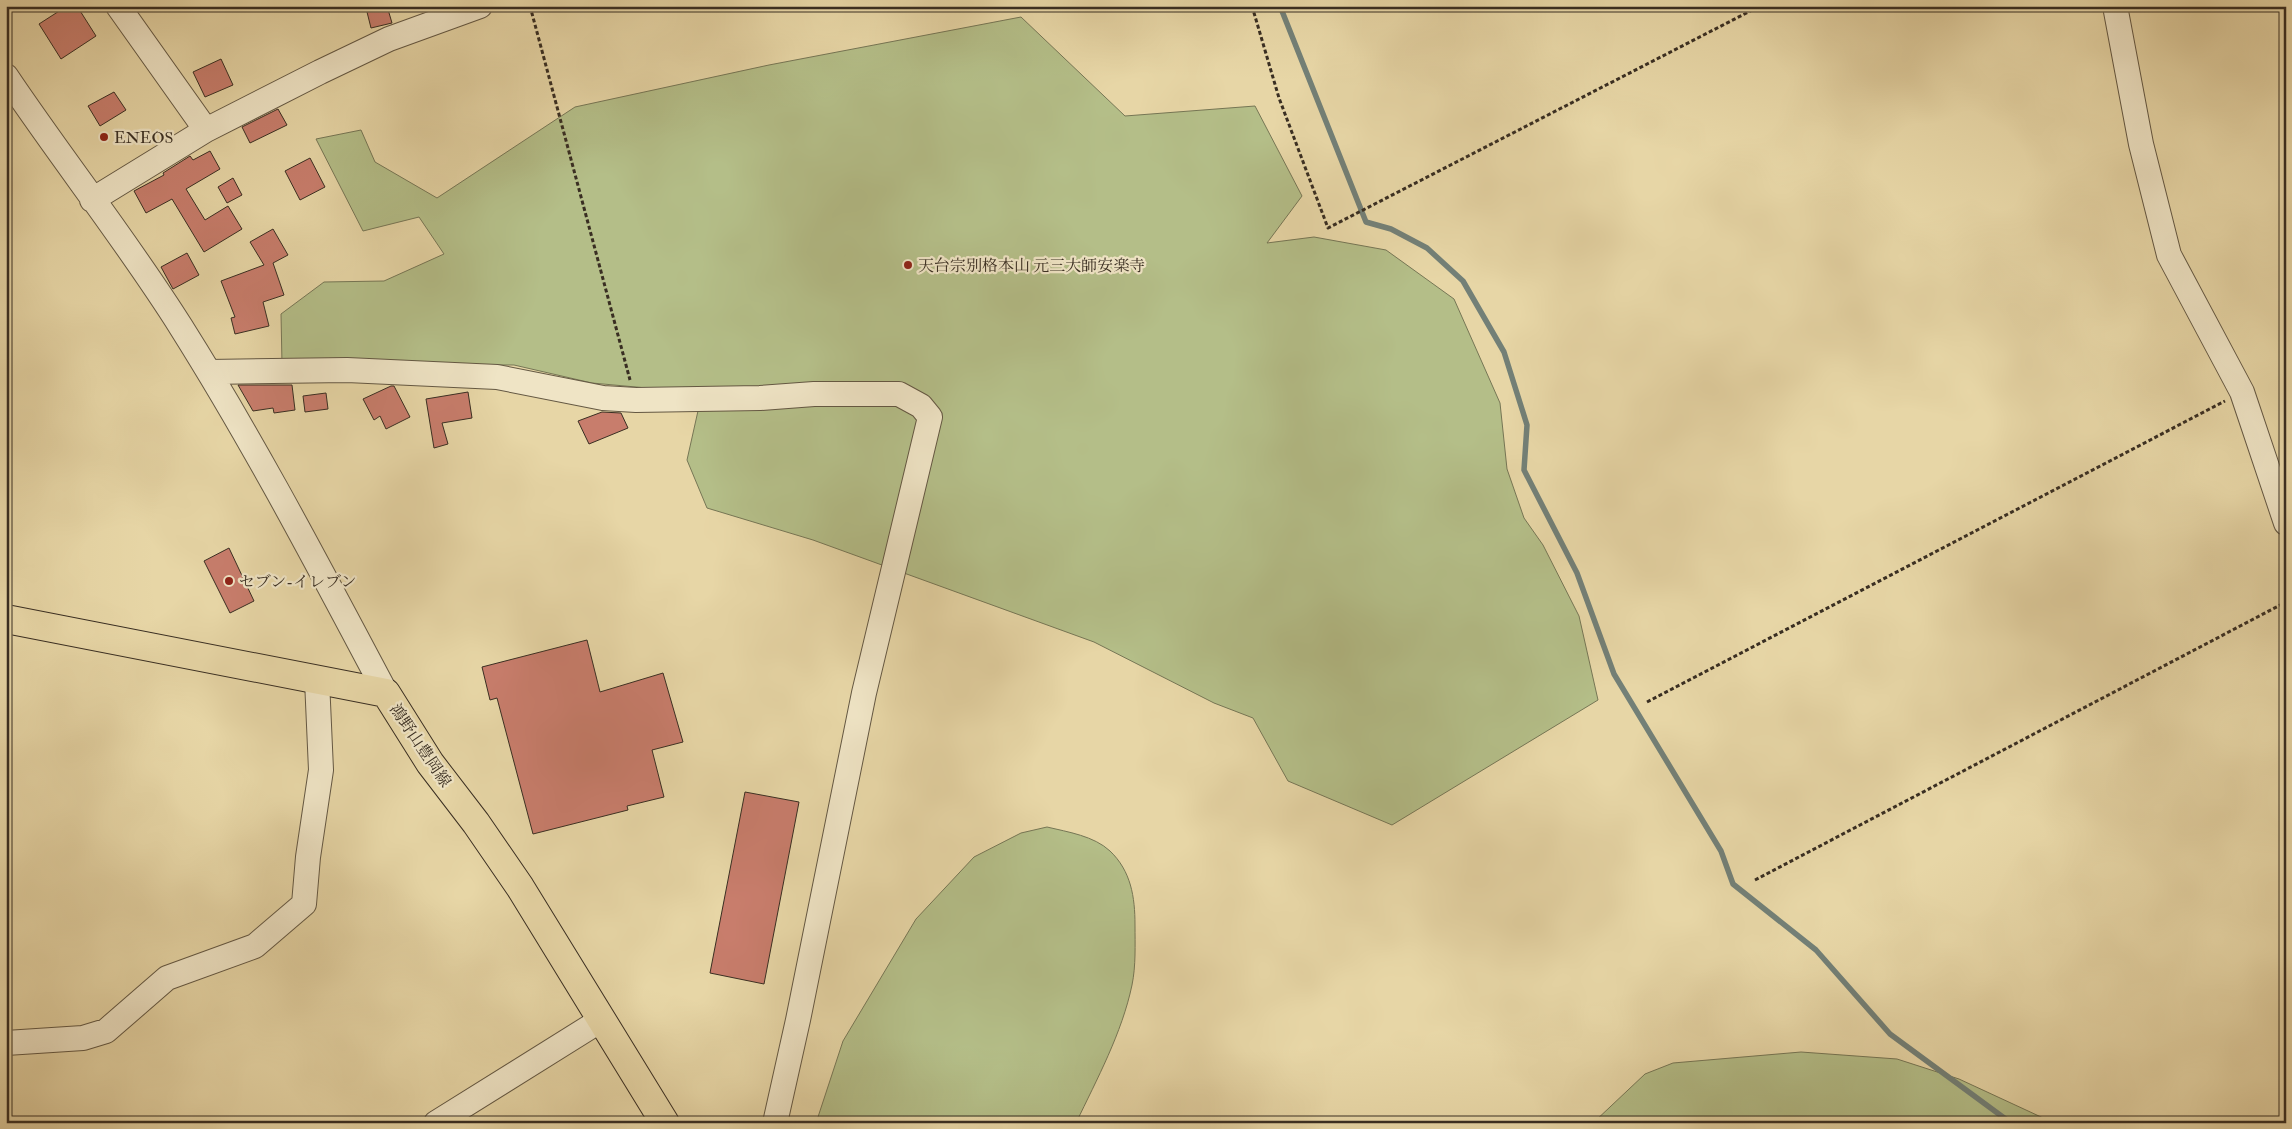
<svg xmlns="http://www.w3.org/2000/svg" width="2292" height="1129" font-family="'IM FELL Double Pica','Noto Serif JP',serif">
<rect width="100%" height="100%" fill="#e7d6a6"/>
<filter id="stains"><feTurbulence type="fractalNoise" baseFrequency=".004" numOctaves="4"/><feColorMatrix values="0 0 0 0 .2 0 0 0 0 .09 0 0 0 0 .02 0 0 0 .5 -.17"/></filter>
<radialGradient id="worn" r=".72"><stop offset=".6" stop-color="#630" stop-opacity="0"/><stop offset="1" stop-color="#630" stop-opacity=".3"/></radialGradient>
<path fill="#b4be88" stroke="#767655" d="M1021 17 1125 116 1255 106 1302 196 1267 243 1314 237 1386 250 1454 299 1500 403 1507 469 1524 518 1543 545 1579 616 1598 700 1392 825 1288 781 1253 718 1214 703 1094 642 813 540 707 508 687 460 702 393 592 383 514 365 282 364 281 314 324 282 384 281 444 254 419 217 363 231 316 139 361 130 375 162 437 198 575 107 769 65Z
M1047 827C1068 832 1094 836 1110 851 1131 871 1135 897 1135 925 1135 944 1136 966 1132 985 1122 1033 1097 1079 1076 1123H816L843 1041 916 919 974 857 1021 833Z
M1801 1052 1897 1059 1959 1079 2054 1123H1593L1645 1074 1673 1063Z"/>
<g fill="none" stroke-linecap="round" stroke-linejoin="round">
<path stroke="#738077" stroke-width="5.5" d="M1280 6 1366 222 1391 229 1427 248 1463 281 1504 352 1527 425 1524 470 1577 573 1614 674 1721 851 1733 884 1816 950 1890 1034 2011 1123"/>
</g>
<path fill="#c87d6c" stroke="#392e22" d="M67 6H77L96 36 61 59 39 24Z
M387 6 392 23 371 28 367 12Z
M221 59 233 85 205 97 193 72Z
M114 92 126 110 100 126 88 106Z
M278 109 287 125 250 143 242 127Z
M210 151 220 169 186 189 205 220 228 206 242 229 204 252 172 199 146 213 134 191 164 175 163 173 190 156 193 160Z
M310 158 325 187 300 200 285 171Z
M233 178 242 195 227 203 218 187Z
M273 229 288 255 273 263 284 295 263 302 269 326 235 334 231 318 235 317 221 281 264 265 250 242Z
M187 253 199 275 173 289 161 267Z
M238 385H292L295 410 274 413 273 408 253 411Z
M391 386H394L410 417 386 429 380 416 374 420 363 399Z
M468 392 472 418 442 423 448 444 434 448 426 399Z
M326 393 328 409 305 412 303 396Z
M602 412 621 413 628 428 589 444 578 421Z
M229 548 254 601 230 613 204 561Z
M587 640 600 692 663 673 683 742 652 750 664 797 627 806 628 810 533 834 497 698 490 700 482 667Z
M745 792 799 802 764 984 710 973Z"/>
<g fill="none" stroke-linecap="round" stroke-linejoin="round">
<defs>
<path id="minor" d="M118 6 206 130
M2115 6 2141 144 2169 255 2242 392 2286 523
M6 76C63 161 127 241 181 327 256 446 320 569 386 693
M92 200 206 130 320 72 389 39 480 6
M209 372 347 370 497 377 603 398 636 400 760 398 814 394H899L921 406 930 417 864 693 798 1020 775 1123
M6 1043 83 1038 106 1031 167 978 255 946 304 904 308 857 321 770 317 680
M436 1123 601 1020"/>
<path id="major" d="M6 619 386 693 430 763 476 823 520 887 665 1123"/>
</defs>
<use href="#minor" stroke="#645843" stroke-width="26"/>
<use href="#major" stroke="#392e22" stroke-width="30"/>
<path stroke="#392e22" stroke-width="3" stroke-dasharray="4 2.5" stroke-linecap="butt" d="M530 6 630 380
M1252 6 1279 98 1328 228 1760 6
M1647 702 2225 401
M1755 880 2286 602"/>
<use href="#minor" stroke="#efe4c5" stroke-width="24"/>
<use href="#major" stroke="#e7d6a6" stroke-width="28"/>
</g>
<g fill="#8f2418" stroke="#efe4c5" stroke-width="2">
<circle cx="104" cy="137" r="5"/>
<circle cx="908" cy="265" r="5"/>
<circle cx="229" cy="581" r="5"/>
</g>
<g text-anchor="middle" stroke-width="4.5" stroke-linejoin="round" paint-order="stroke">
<g font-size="16" fill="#392e22" stroke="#efe4c5" text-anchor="start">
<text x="114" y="143">ENEOS</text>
<text x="918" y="271">天台宗別格本山 元三大師安楽寺</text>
<text x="239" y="587">セブン-イレブン</text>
</g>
<g font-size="16" fill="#392e22" stroke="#efe4c5">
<text transform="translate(421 745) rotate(56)" y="6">鴻野山豊岡線</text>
</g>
</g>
<rect width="2292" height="1129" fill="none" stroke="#e7d6a6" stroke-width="25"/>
<rect x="8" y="8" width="2277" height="1114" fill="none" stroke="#392e22" stroke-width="2.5"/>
<rect x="12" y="12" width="2267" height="1104" fill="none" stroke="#392e22"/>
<rect width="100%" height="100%" filter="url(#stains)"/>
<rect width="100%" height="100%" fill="url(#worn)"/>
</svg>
